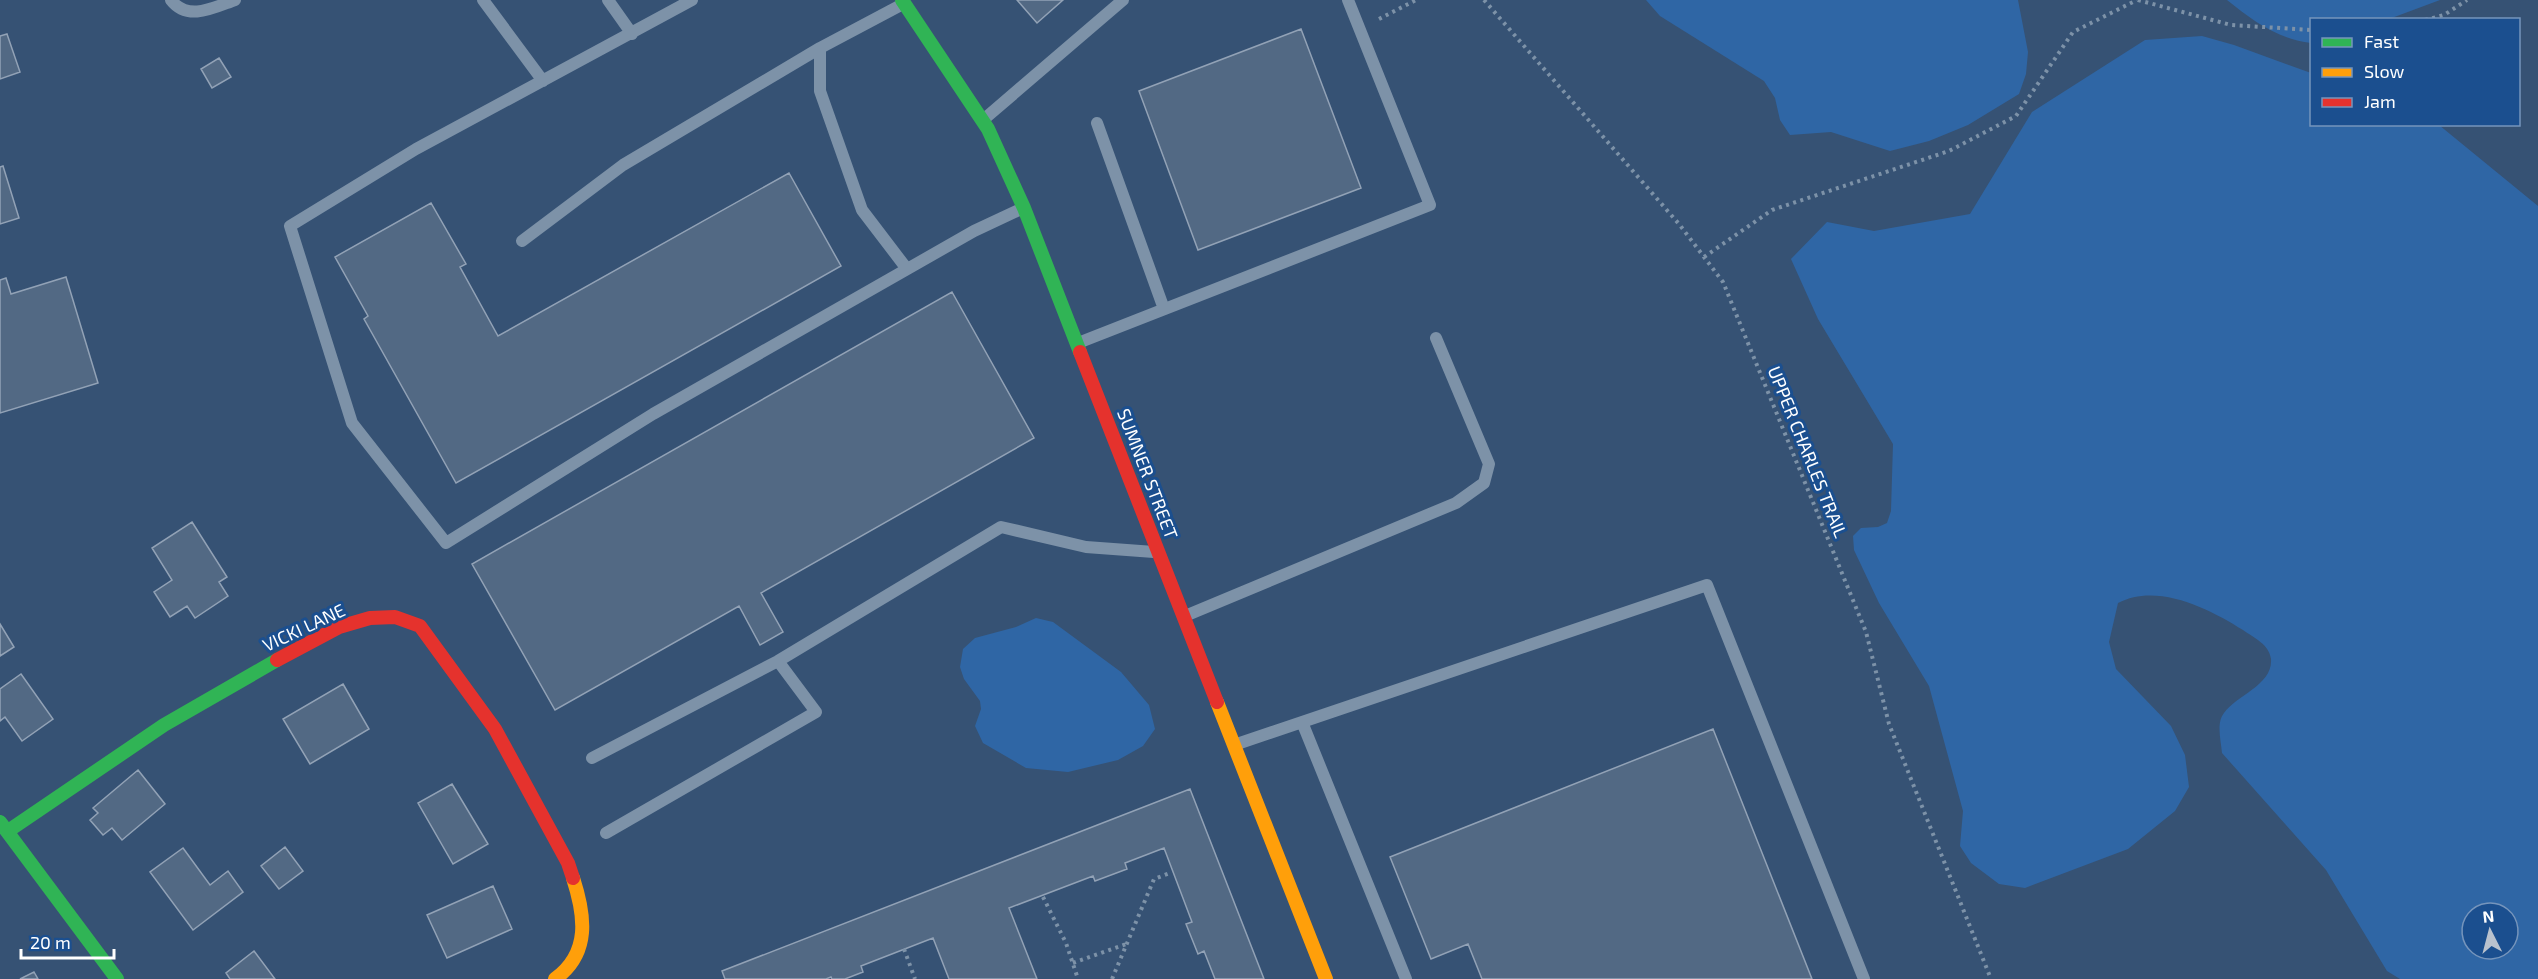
<svg xmlns="http://www.w3.org/2000/svg" width="2538" height="979" font-family="'Exo 2',sans-serif">
<rect width="100%" height="100%" fill="#365274"/>
<path fill="#2f66a5" fill-rule="evenodd" d="M1646 0H2018L2028 52 2026 74 2019 94 1968 125 1929 141 1890 151 1831 132 1790 135 1780 120 1775 98 1764 81 1660 16Z
M2227 0H2440L2389 19 2312 20 2311 43C2278 39 2253 21 2227 0Z
M2202 36 2234 45 2311 73 2312 124 2439 125 2538 206V979H2400L2387 971 2326 870 2222 753C2221 741 2216 723 2224 713 2237 695 2273 685 2271 659 2269 644 2254 638 2243 630 2210 609 2157 582 2118 603L2109 642 2116 669 2171 726 2185 755 2189 787 2175 811 2128 849 2025 888 1999 884 1971 863 1960 846 1963 811 1929 686 1879 603 1854 550 1853 536 1861 528 1878 527 1887 523 1891 511 1893 444 1818 319 1791 259 1827 222 1874 231 1970 214 2032 112 2145 40ZM2472 913H2508V949H2472Z
M1036 618 1053 622 1121 672 1149 705 1155 729 1143 746 1118 760 1068 772 1026 768 983 743 975 726 981 709 980 701 964 679 960 667 963 649 975 638 1016 627Z"/>
<path fill="#526984" stroke="#92a2b6" stroke-width="1.5" d="M1017 0H1063L1037 23Z
M1301 29 1361 188 1198 250 1139 91Z
M7 34 20 72 0 79V36Z
M219 58 231 77 212 88 201 69Z
M3 166 19 218 0 224V167Z
M789 173 841 266 456 483 364 319 368 316 335 257 431 203 466 264 460 267 498 336Z
M66 277 98 383 0 413V280L6 278 11 294Z
M952 292 1034 438 761 593 783 632 760 645 739 606 555 710 472 564Z
M192 522 227 577 219 582 228 596 195 618 187 606 170 617 154 592 172 580 152 548Z
M0 624 14 647 0 656Z
M21 674 53 719 22 741 5 717 0 721V689Z
M343 684 369 729 310 764 283 719Z
M1713 729 1812 979H1482L1468 944 1431 959 1390 857Z
M138 770 165 804 122 840 112 828 103 835 90 820 98 813 93 808Z
M452 784 488 844 453 864 418 803Z
M1190 789 1264 979H1215L1204 951 1198 954 1186 924 1192 922 1164 848 1125 863 1127 869 1095 881 1093 876 1009 908 1037 979H949L933 938 861 966 863 972 845 979H832L831 977 826 979H725L722 971Z
M285 847 303 871 279 889 261 866Z
M183 848 210 885 228 871 243 892 193 930 150 872Z
M493 886 512 929 447 958 427 915Z
M254 951 275 979H230L226 973Z
M34 972 38 979H20Z"/>
<g fill="none" stroke-linecap="round" stroke-linejoin="round">
<path stroke="#7d92a8" stroke-width="4" stroke-dasharray="3 4.5" stroke-linecap="butt" d="M1484 0 1679 224 1723 282 1866 632 1889 724 1991 979
M2138 0 2231 25 2312 30
M1379 19 1416 0
M2425 20 2444 15 2467 0
M1704 257 1772 210 1949 151 2016 116 2073 32 2137 0
M1043 897 1066 943 1078 979
M904 949 915 979
M1073 963 1126 944
M1112 979 1154 879 1170 873"/>
<path stroke="#7d92a8" stroke-width="12" d="M171 0C188 22 215 7 235 0
M483 0 543 81
M608 0 632 34
M692 0 416 149 290 226 352 423 446 543 653 414 974 231 1023 208
M903 4 820 48V91L862 210 907 269
M983 120 1123 0
M1097 123 1164 309
M522 241 623 165 820 48
M1078 343 1430 205 1348 0
M1185 616 1456 503 1484 483 1489 464 1436 338
M1302 722 1406 979
M1237 744 1707 585 1864 979
M592 758 778 661
M606 833 816 712 778 661 1001 527 1086 547 1154 552"/>
<path stroke="#30b455" stroke-width="14" d="M902 0 988 129 1024 208 1080 352
M0 822 117 979
M8 831 164 725 277 660"/>
<path stroke="#ff9f0a" stroke-width="14" d="M1217 702 1326 979
M555 979C591 953 585 915 573 878"/>
<path stroke="#e5322d" stroke-width="14" d="M1080 352 1217 702
M277 660 339 627 370 618 395 617 420 626 495 729 568 863 573 878"/>
</g>
<g text-anchor="middle" stroke-width="6" stroke-linejoin="round" paint-order="stroke">
<g font-size="18" fill="#fff" stroke="#1b4f8f">
<text transform="translate(1807 452) rotate(68)" y="6">UPPER CHARLES TRAIL</text>
<text transform="translate(1147 474) rotate(69)" y="6">SUMNER STREET</text>
<text transform="translate(304 628) rotate(-25)" y="6">VICKI LANE</text>
</g>
</g>
<rect x="2310" y="18" width="210" height="108" fill="#1b4f8f" stroke="#7695bc" stroke-width="1.5"/>
<rect x="2322" y="38" width="30" height="9" fill="#30b455" stroke="#7695bc" stroke-width="1.5"/>
<text x="2364" y="48" font-size="18" fill="#ffffff">Fast</text>
<rect x="2322" y="68" width="30" height="9" fill="#ff9f0a" stroke="#7695bc" stroke-width="1.5"/>
<text x="2364" y="78" font-size="18" fill="#ffffff">Slow</text>
<rect x="2322" y="98" width="30" height="9" fill="#e5322d" stroke="#7695bc" stroke-width="1.5"/>
<text x="2364" y="108" font-size="18" fill="#ffffff">Jam</text>
<g transform="translate(2490 931) rotate(354)"><circle r="28" fill="#1b4f8f" stroke="#7695bc" stroke-width="1.5"/>
<path d="M0-4.5L10 22L0 15L-10 22Z" fill="#b9c2ce"/>
<text y="-9" font-size="16" font-weight="bold" text-anchor="middle" fill="#ffffff">N</text>
</g>
<path d="M21 949v9h93v-9" fill="none" stroke="#ffffff" stroke-width="3"/>
<text x="30" y="949" font-size="18" fill="#ffffff" stroke="#1b4f8f" stroke-width="4.5" paint-order="stroke">20 m</text>
</svg>
